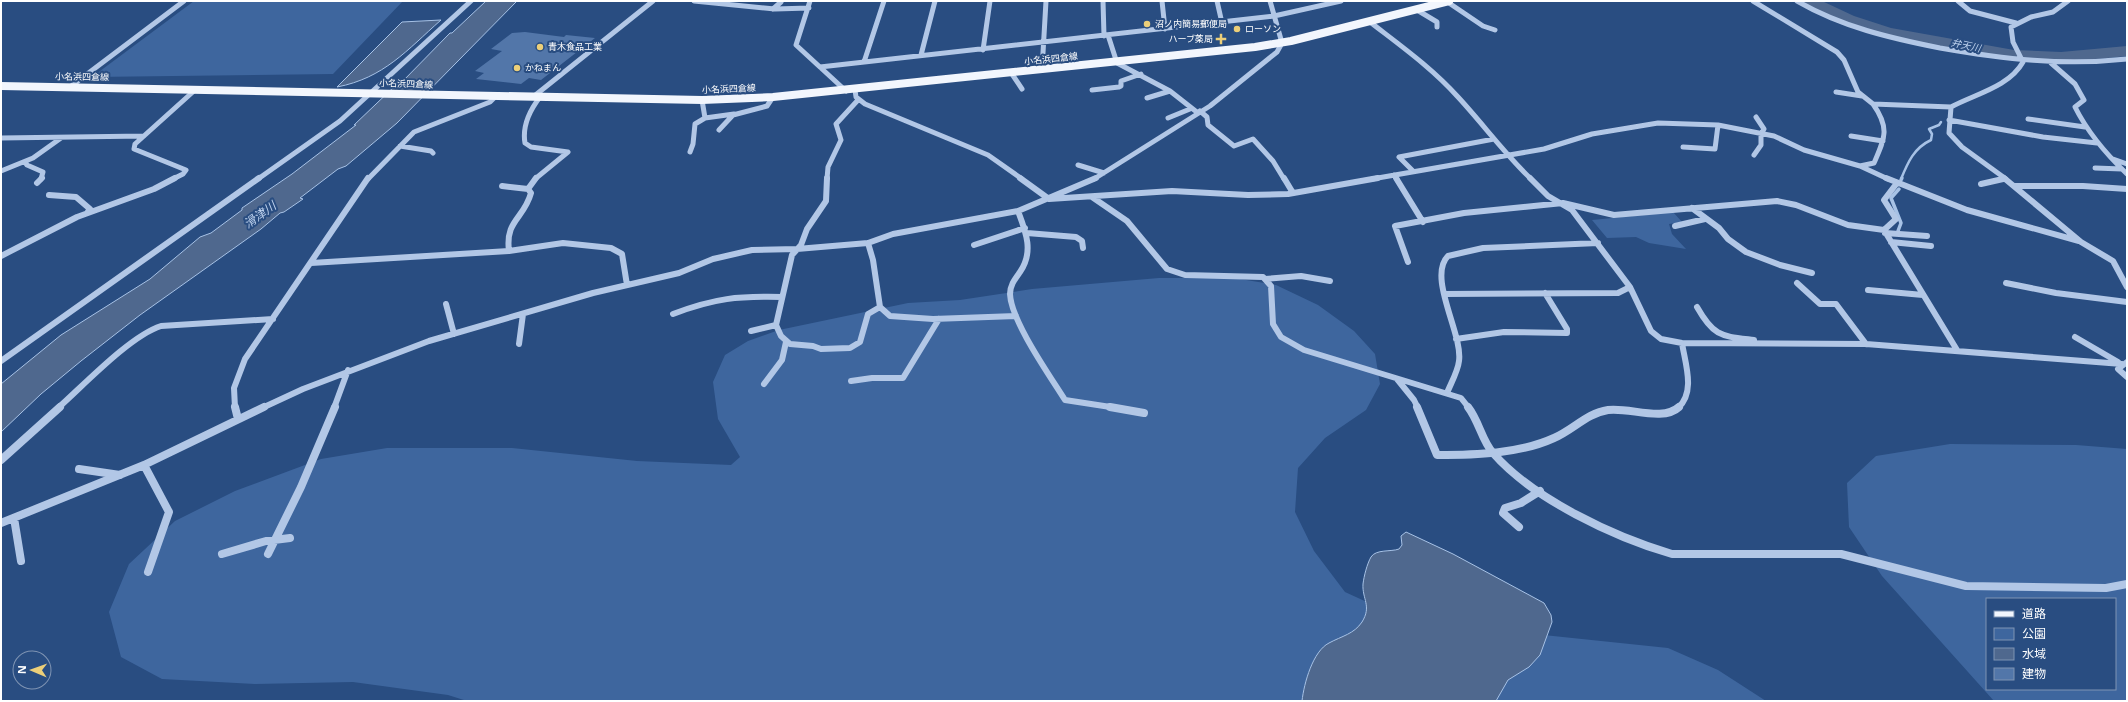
<svg xmlns="http://www.w3.org/2000/svg" width="2128" height="702" font-family="'Open Sans','Noto Sans JP',sans-serif">
<rect width="100%" height="100%" fill="#294d81"/>
<path fill="#3e669e" fill-rule="evenodd" d="M194 1H403L333 74 92 77Z
M1673 212 1682 222 1669 224 1672 234 1686 249 1649 243 1636 237 1607 238 1592 220Z
M1159 278H1234L1276 285 1318 305 1354 331 1375 354 1380 384 1366 410 1325 438 1298 468 1295 512 1314 551 1345 592 1393 614 1534 634 1668 648 1718 670 1766 701H467L448 695 353 682 255 684 162 679 121 657 109 612 129 564 175 521 235 491 321 459 387 448H512L637 461 731 465 740 457 718 419 713 382 725 355 748 341 779 330 908 303 960 300 1032 289Z
M1950 444 2076 445 2127 449V701H1994L1882 576 1849 527 1847 483 1876 456ZM1987 599H2115V689H1987Z"/>
<path fill="#4f688e" stroke="#a7c2e6" d="M486 1H517L397 123 346 166 338 169 300 198 303 199 284 212 280 213 261 229 140 315 81 361 41 394 1 432V384L61 335 150 279 200 237 211 233 242 210V208L292 174 356 125H354L397 84H400L450 33H452Z
M441 20C407 50 384 78 337 87L402 22Z
M1406 532 1453 554 1544 603 1551 615 1552 622 1540 655 1529 667 1508 680 1496 701H1302C1304 683 1313 651 1329 643 1342 636 1354 634 1362 622 1372 606 1362 599 1363 584 1364 576 1367 564 1371 557 1376 549 1391 552 1399 549L1402 545 1401 536Z"/>
<g fill="none" stroke-linecap="round" stroke-linejoin="round">
<path stroke="#a7c2e6" stroke-width="2.5" d="M1901 179C1908 162 1914 148 1931 140L1932 134 1929 129 1939 125 1941 122"/>
<path stroke="#a7c2e6" stroke-width="3.5" d="M1901 180 1902 178
M1898 231 1901 223 1891 198 1899 189"/>
<path fill="#4f688e" fill-rule="evenodd" d="M1804 1H1822L1854 16 1891 28 2014 50 2061 52 2127 46V56C2098 59 2069 63 2039 62 2000 60 1824 30 1804 1Z"/>
</g>
<path fill="#5276a9" d="M525 32 564 37 566 35 595 38 541 80 529 78 521 84 476 79 484 73 475 71 502 51 491 49 512 33Z"/>
<g fill="none" stroke-linecap="round" stroke-linejoin="round">
<path stroke="#b2c7e6" stroke-width="5" d="M694 1 775 9 809 8
M810 1 796 45 846 91
M1103 1 1104 36
M1162 1 1165 29
M1217 1 1222 23
M1446 1 1483 26 1495 30
M1753 1 1837 52 1844 60 1858 92 1873 104 1951 107
M1797 1C1842 27 1890 38 1940 48 2003 59 2063 66 2127 59
M1958 1 1970 11 2016 23
M773 9 781 2
M1417 10 1437 22V27
M1370 22C1401 46 1432 68 1458 97 1483 124 1504 153 1531 179
M1108 35 1117 63 1170 91 1198 113
M983 50 990 1
M921 55 935 1
M864 62 884 1
M2051 63 2075 84 2084 100 2075 107C2088 133 2106 154 2127 174
M820 67 1274 16 1341 1
M1042 70 1046 1
M1012 74 1022 89
M70 87 184 1
M855 90 856 97 865 104 988 155 1022 179
M1092 90 1119 87 1121 86V81L1141 74
M1836 92 1862 96
M533 97 653 1
M1147 98 1170 91
M1200 111 1207 117 1208 125 1234 146 1253 139 1273 161 1284 179
M705 118 734 114
M1168 118 1190 109
M2028 119 2085 127
M1949 120 2043 137 2097 143
M719 130 733 115 767 106 773 97
M1851 136 1883 141
M1 138 144 136
M400 146 431 151 433 153
M1683 147 1715 149 1718 125
M690 152 693 144 695 124 705 118 702 100
M1754 155 1761 145V134L1764 129 1756 117
M2113 159 2127 164
M25 162 27 165 43 172 41 179
M1078 165 1104 173
M1860 166 1888 179
M2095 168 2122 169
M1 171 33 158 61 138
M1413 171 1399 157 1494 139
M1394 175 1397 179
M173 179 183 174 186 170 134 149 135 144 195 90
M258 179 340 121 471 1
M368 179 414 132 490 102 496 96
M535 179 568 152 531 147 525 143C522 126 530 110 540 97
M827 179 828 167 841 140 836 124 858 100
M1094 179 1210 106 1277 52 1282 43 1270 1
M1372 179 1544 149 1592 134 1658 123 1718 125 1774 136 1804 150 1860 166 1874 163C1885 138 1890 128 1873 104
M2006 179 1962 147 1949 133 1951 107C1975 94 2009 87 2023 62L2013 42 2011 27 2031 17 2053 12 2068 1"/>
<path stroke="#b2c7e6" stroke-width="6" d="M827 178 826 201 807 229 801 245 792 255 776 325 781 336 790 344 813 346 821 349 850 348 860 342 868 314 880 307
M1020 178 1049 199 1172 191 1248 195 1288 194 1378 178
M1284 178 1293 193
M1396 178 1423 222
M1530 178 1548 196 1572 210 1630 287 1651 331 1661 339 1682 343 1866 344 2122 364
M1886 178 1967 210 2079 241
M2004 178 2081 242 2113 261 2127 287
M37 183 42 178
M1981 184 2003 179
M502 186 528 189
M2015 186H2083L2127 189
M49 195 76 197 90 209 87 213
M1092 197 1127 221 1167 269 1185 275 1263 277 1271 286 1273 324 1281 337 1304 350 1461 398 1469 408
M1692 208 1719 228 1728 239 1746 252 1780 265 1812 273
M1018 211C1026 232 1034 252 1020 272 1015 279 1010 285 1010 294 1011 321 1050 376 1065 400L1117 408
M1675 226 1705 219
M1884 230 1896 219 1884 200 1897 183
M1027 233 1076 237 1082 241 1083 248
M1885 233 1927 236
M1891 242 1931 246
M868 243 873 260 880 307 890 316 933 319 1016 316
M974 245 1025 228
M509 251C505 220 524 219 531 193L528 189 536 178
M1 256 77 217 154 189 175 178
M1408 262 1395 226 1464 213 1563 203 1614 215 1777 201 1796 205 1848 225 1884 230 1957 350
M311 263 509 251 563 243 611 248 622 254 627 285
M1265 279 1301 276 1330 281
M1797 283 1820 304H1836L1866 344
M2006 283 2056 293 2127 302
M1868 290 1923 295
M1444 294 1618 293 1630 287
M446 304 454 334
M1697 307C1714 337 1721 336 1754 340
M673 314C715 298 738 296 782 297
M751 331 776 325
M2075 337 2118 362
M1456 339 1504 332 1567 333V329L1545 293
M519 344 523 314
M1 361 259 178
M2127 362 2118 369 2127 377
M1397 379 1414 400 1418 408
M851 381 872 378H903L939 319
M764 384 782 360 786 342
M1447 393C1451 383 1458 371 1459 361 1463 334 1427 277 1448 256L1483 248 1598 243
M58 408C84 385 130 336 161 326L273 319
M235 408 234 388 245 359 368 178
M262 408 303 389 429 341 593 293 679 273 713 259 752 250 797 249 868 243 893 234 1018 211 1096 178
M334 408 348 370
M1678 408C1696 392 1685 363 1682 343"/>
<path stroke="#b2c7e6" stroke-width="8" d="M235 407 238 419
M1110 407 1144 413
M1417 407 1437 455C1475 455 1519 454 1554 438 1573 430 1587 413 1608 410 1629 407 1663 422 1679 407
M1468 407C1479 421 1482 441 1493 453 1533 499 1614 537 1672 554H1841L1966 586 2106 588 2127 584
M1 460 60 407
M144 465 169 512 148 572
M79 469 120 475
M14 518 21 561
M1 523 144 465 264 407
M1519 527 1503 513 1505 508 1521 503 1540 491
M222 554 266 541 290 538
M268 554 301 487 335 407"/>
<path stroke="#f2f6fd" stroke-width="8" d="M1 86 702 100 773 97 1255 47 1291 41 1449 1"/>
</g>
<g fill="#eccf79" stroke="#294d81" stroke-width="1.5">
<circle cx="1147" cy="24" r="4"/>
<circle cx="1237" cy="29" r="4"/>
<path d="M1219 33h4v4h4v4h-4v4h-4v-4h-4v-4h4z"/>
<circle cx="540" cy="47" r="4"/>
<circle cx="517" cy="68" r="4"/>
</g>
<g text-anchor="middle" stroke-width="4" stroke-linejoin="round" paint-order="stroke">
<g font-size="9" fill="#fff" stroke="#294d81" text-anchor="start">
<text x="1155" y="27">沼ノ内簡易郵便局</text>
<text x="1245" y="32">ローソン</text>
<text x="1213" y="42" text-anchor="end">ハーブ薬局</text>
<text x="548" y="50">青木食品工業</text>
<text x="525" y="71">かねまん</text>
</g>
<g font-size="9" fill="#fff" stroke="#294d81">
<text transform="translate(1051 59) rotate(-6)" y="3">小名浜四倉線</text>
<text transform="translate(82 77) rotate(1)" y="3">小名浜四倉線</text>
<text transform="translate(406 84) rotate(2)" y="3">小名浜四倉線</text>
<text transform="translate(729 89) rotate(-2)" y="3">小名浜四倉線</text>
</g>
<g font-size="10" font-style="italic" fill="#bdd1ed" stroke="#294d81">
<text transform="translate(1966 45) rotate(12)" y="4">弁天川</text>
</g>
<g font-size="12" font-style="italic" fill="#bdd1ed" stroke="#294d81">
<text transform="translate(260 215) rotate(-36)" y="4">滑津川</text>
</g>
</g>
<rect width="2128" height="702" fill="none" stroke="#ffffff" stroke-width="4"/>
<rect x="1986" y="598" width="130" height="92" fill="#294d81" stroke="#7f94b3"/>
<rect x="1994" y="611" width="20" height="6" fill="#f2f6fd" stroke="#7f94b3"/>
<text x="2022" y="618" font-size="12" fill="#ffffff">道路</text>
<rect x="1994" y="628" width="20" height="12" fill="#3e669e" stroke="#7f94b3"/>
<text x="2022" y="638" font-size="12" fill="#ffffff">公園</text>
<rect x="1994" y="648" width="20" height="12" fill="#4f688e" stroke="#7f94b3"/>
<text x="2022" y="658" font-size="12" fill="#ffffff">水域</text>
<rect x="1994" y="668" width="20" height="12" fill="#5276a9" stroke="#7f94b3"/>
<text x="2022" y="678" font-size="12" fill="#ffffff">建物</text>
<g transform="translate(32 670) rotate(272)"><circle r="19" fill="#294d81" stroke="#7f94b3"/>
<path d="M0-3L7 15L0 10L-7 15Z" fill="#eccf79"/>
<text y="-6" font-size="11" font-weight="bold" text-anchor="middle" fill="#ffffff">N</text>
</g>
</svg>
